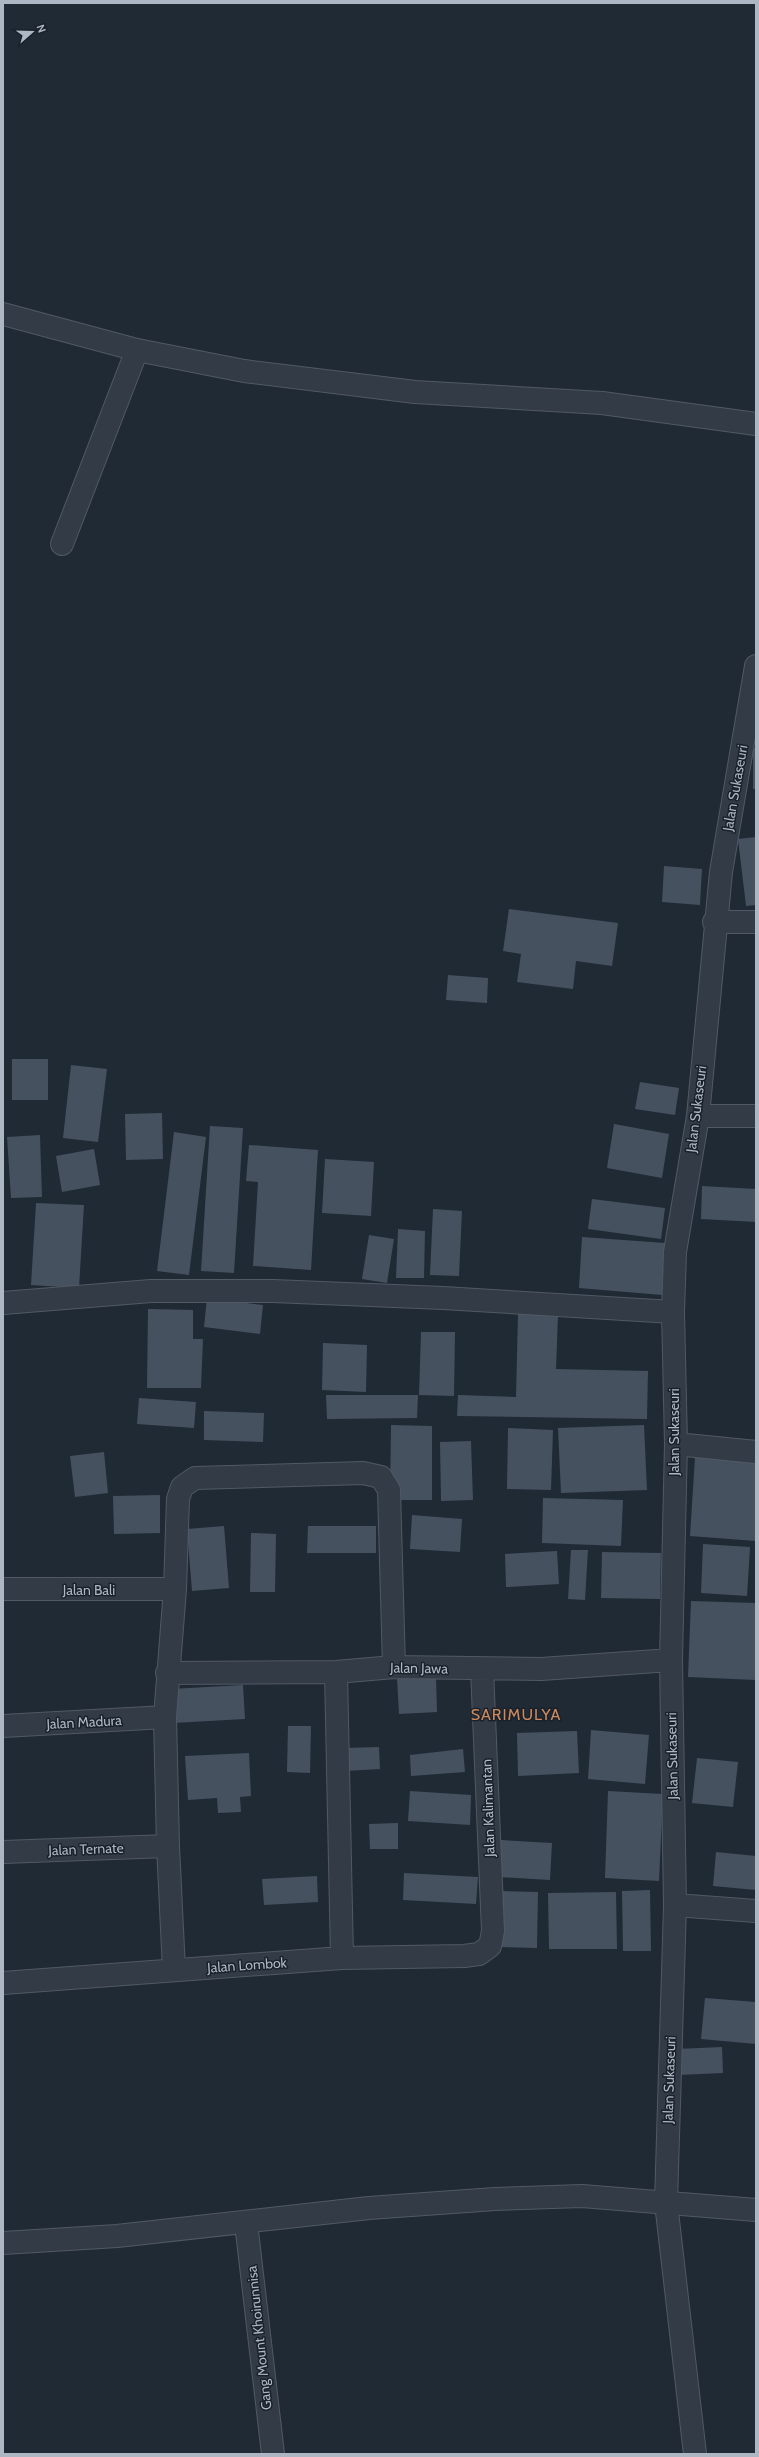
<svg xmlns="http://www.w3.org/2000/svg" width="759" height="2457" font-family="Cabin,sans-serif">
<rect width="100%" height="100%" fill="#202a35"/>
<path fill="#46515f" d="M753 748H756V789H753Z
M756 837V905L746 906 738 839Z
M664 866 702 869 700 905 662 902Z
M509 909 618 923 612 966 576 961 573 989 517 982 521 954 503 951Z
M448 975 488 978 487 1003 446 1000Z
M12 1059H48V1100H12Z
M71 1065 107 1069 98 1142 63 1138Z
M640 1082 679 1088 675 1115 635 1109Z
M162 1113 163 1159 126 1160 125 1114Z
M614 1124 669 1134 662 1178 607 1168Z
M210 1126 243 1128 234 1273 201 1271Z
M174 1132 206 1137 189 1275 157 1271Z
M40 1135 42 1197 11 1198 7 1137Z
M249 1145 318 1150 311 1270 253 1266 258 1182 246 1181Z
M94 1149 100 1185 62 1192 56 1156Z
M325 1159 374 1162 371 1216 322 1213Z
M702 1186 756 1189V1222L701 1219Z
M592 1199 665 1208 661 1239 588 1229Z
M36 1203 84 1205 79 1288 31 1285Z
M433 1209 462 1211 459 1276 430 1275Z
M398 1229 425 1231 424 1278H396Z
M369 1235 394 1239 387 1283 362 1279Z
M582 1237 665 1243 662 1295 579 1288Z
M207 1298 263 1305 260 1334 204 1327Z
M148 1309 193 1310V1339H203L201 1388H147Z
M518 1314 558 1315 556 1369 648 1371 647 1419 457 1416 458 1395 516 1397Z
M421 1332H455L454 1396 419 1395Z
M323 1343 367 1345 366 1392 322 1390Z
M326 1395H418L417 1418 327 1419Z
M139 1398 196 1402 194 1428 137 1424Z
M204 1411 264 1413 263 1442 204 1440Z
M391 1425 432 1426V1500H390Z
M644 1425 647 1490 561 1493 558 1428Z
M508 1428 553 1430 551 1490 507 1489Z
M471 1441 473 1500 441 1501 440 1442Z
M104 1452 108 1493 75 1497 70 1456Z
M695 1457 756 1462V1541L690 1536Z
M160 1495V1533L114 1534 113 1496Z
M543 1498 623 1500 621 1546 542 1543Z
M412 1515 462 1519 460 1552 410 1549Z
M224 1526 229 1588 192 1591 187 1529Z
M308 1526H376V1553H307Z
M251 1533 276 1534 275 1592H250Z
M703 1544 750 1547 747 1596 701 1593Z
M571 1550H588L585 1600 568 1599Z
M557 1551 559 1584 506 1587 505 1554Z
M602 1552 661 1553 660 1599 601 1598Z
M691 1601 756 1603V1680L688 1677Z
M436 1677 437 1712 399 1714 397 1678Z
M243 1685 245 1719 173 1723 171 1689Z
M288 1726H311L310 1773 287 1772Z
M591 1730 649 1735 645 1784 588 1779Z
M577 1731 579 1773 518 1776 517 1733Z
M379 1747 380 1769 345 1771 344 1748Z
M463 1749 465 1772 411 1776 410 1755Z
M249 1753 251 1796 240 1797 241 1812 218 1813 217 1798 188 1800 185 1756Z
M697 1758 738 1762 733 1807 692 1803Z
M410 1791 471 1795 470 1825 408 1821Z
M608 1791 663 1794 659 1881 605 1878Z
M398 1823V1849H370L369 1824Z
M501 1840 552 1843 550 1880 499 1877Z
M716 1852 756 1856V1890L713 1886Z
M404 1873 478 1877 476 1904 403 1900Z
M317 1876 318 1902 264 1905 262 1879Z
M650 1890 651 1951H623L622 1891Z
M501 1891 538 1892 537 1948 500 1947Z
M616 1892 617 1949H549L548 1893Z
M705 1998 756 2002V2044L701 2039Z
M722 2047 723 2073 678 2075 677 2049Z"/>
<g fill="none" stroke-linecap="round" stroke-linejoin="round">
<defs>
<path id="minor" d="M3 314 137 350 244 371 415 392 602 403 756 424
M62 544 137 350
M714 922H756
M698 1116H756
M3 1303 151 1291H273L443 1298 673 1312
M676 1444 756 1452
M3 1589H175
M336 1672 342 1958
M167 1673 336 1672 394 1667 541 1669 671 1660
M3 1726 165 1717
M3 1852 168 1846
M675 1905 756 1911
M174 1970 168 1846 165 1717 175 1589 178 1499 182 1487 195 1478 363 1473 381 1477 389 1490 394 1667
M3 1983 342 1958 464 1956 479 1954 490 1946 493 1931 482 1669
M246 2223 273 2454
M3 2243 117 2236 369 2208 495 2199 582 2196 756 2210
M695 2454 666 2203 675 1905 671 1660 676 1444 673 1312 675 1252 698 1116 721 872 756 666"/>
</defs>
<use href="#minor" stroke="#515964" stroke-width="24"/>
<use href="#minor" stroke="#333c46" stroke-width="22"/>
</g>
<g text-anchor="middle" stroke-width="3" stroke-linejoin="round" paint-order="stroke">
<g font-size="14" fill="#adb6c3" stroke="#19212a">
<text transform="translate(735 788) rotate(-80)" y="5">Jalan Sukaseuri</text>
<text transform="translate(696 1109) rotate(-83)" y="5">Jalan Sukaseuri</text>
<text transform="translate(674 1432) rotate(-90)" y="5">Jalan Sukaseuri</text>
<text x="89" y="1595">Jalan Bali</text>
<text transform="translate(419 1668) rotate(1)" y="5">Jalan Jawa</text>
<text transform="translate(84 1722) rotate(-3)" y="5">Jalan Madura</text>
<text transform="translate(672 1756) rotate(-91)" y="5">Jalan Sukaseuri</text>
<text transform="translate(488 1808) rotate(-92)" y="5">Jalan Kalimantan</text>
<text transform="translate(86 1849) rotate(-2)" y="5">Jalan Ternate</text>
<text transform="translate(247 1965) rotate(-4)" y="5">Jalan Lombok</text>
<text transform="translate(669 2080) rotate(-88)" y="5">Jalan Sukaseuri</text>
<text transform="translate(259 2338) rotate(-96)" y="5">Gang Mount Khoirunnisa</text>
</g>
<g font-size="16" letter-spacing="1" fill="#cd8a5e" stroke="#19212a">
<text x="516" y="1720">SARIMULYA</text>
</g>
</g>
<rect width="759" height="2457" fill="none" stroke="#adb6c3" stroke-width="8"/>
<g transform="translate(32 32) rotate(70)" stroke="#19212a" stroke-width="3" paint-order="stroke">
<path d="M0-3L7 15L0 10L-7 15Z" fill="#adb6c3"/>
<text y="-6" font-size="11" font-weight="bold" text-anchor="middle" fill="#adb6c3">N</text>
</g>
</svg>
